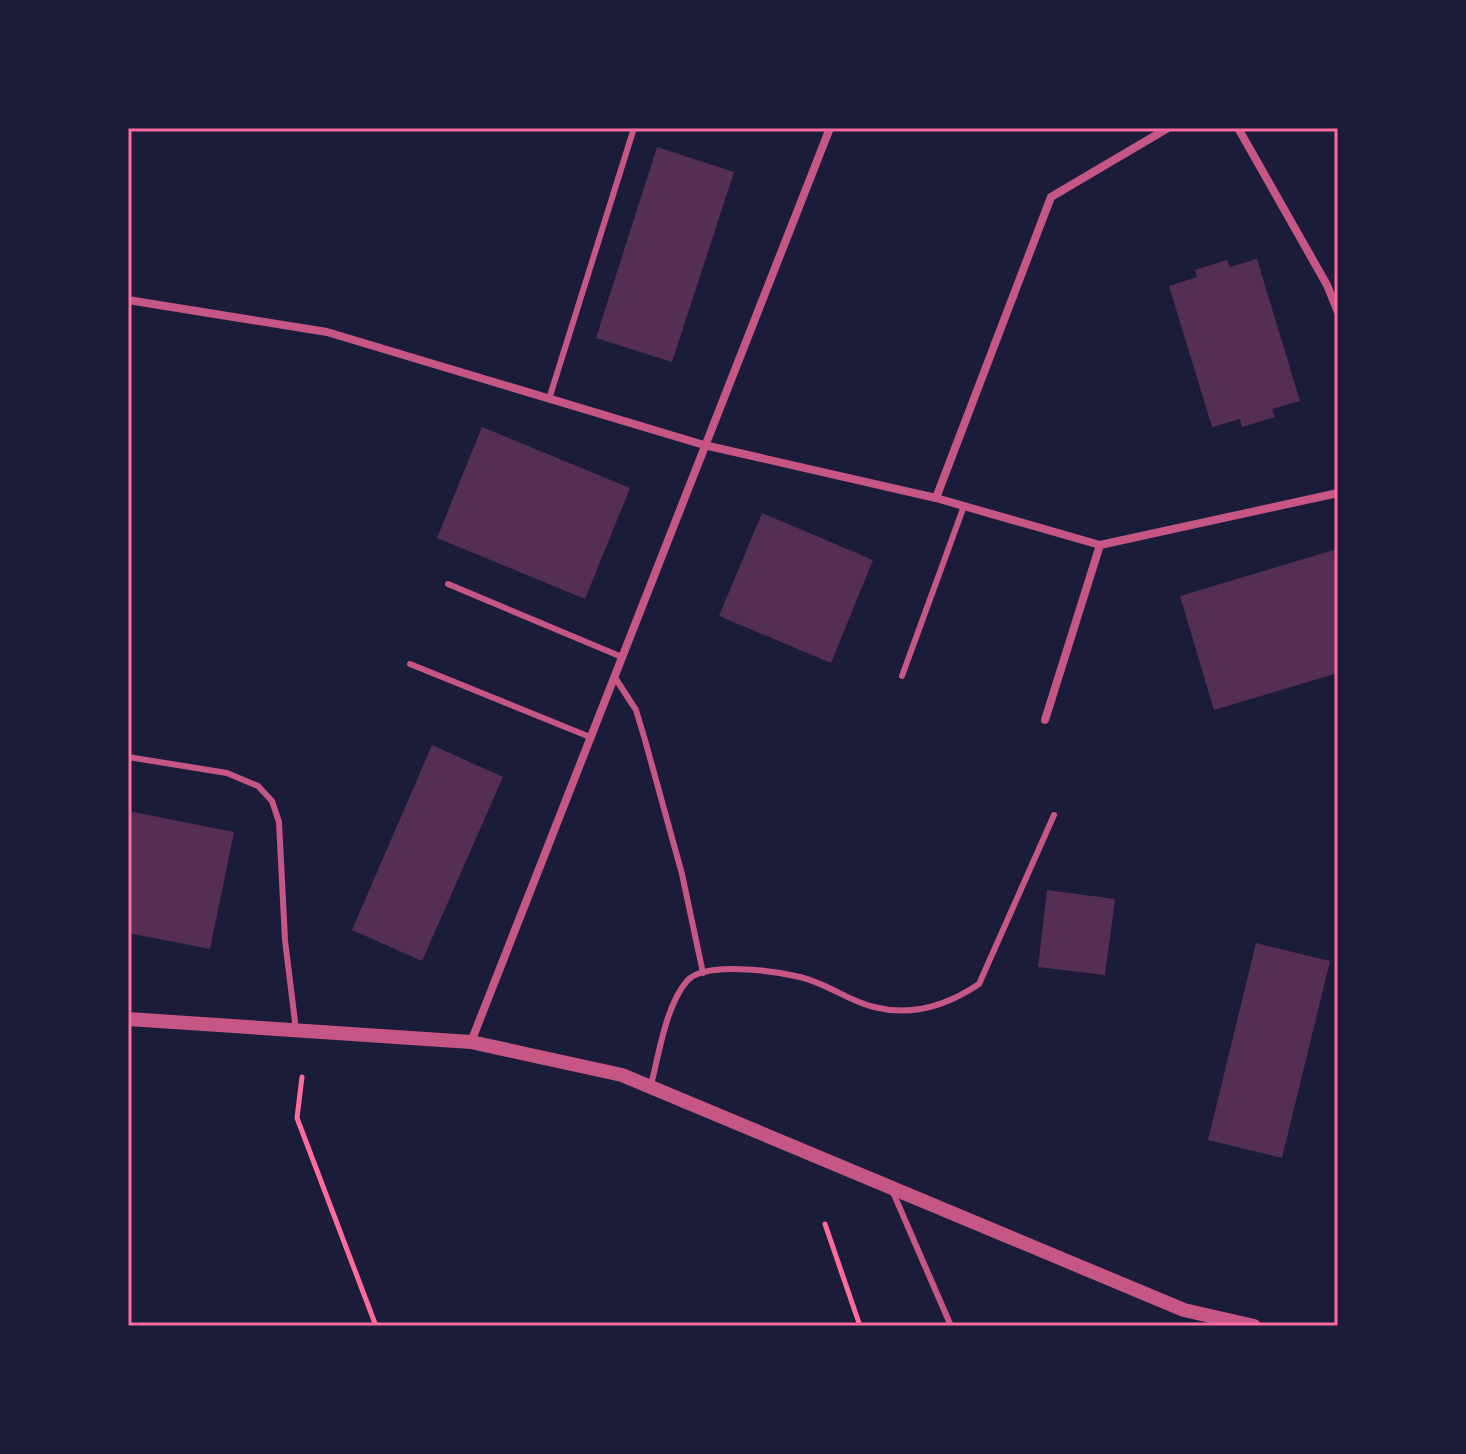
<svg xmlns="http://www.w3.org/2000/svg" width="1466" height="1454" font-family="'Roboto Condensed',sans-serif">
<rect width="100%" height="100%" fill="#1b1b3a"/>
<path fill="#542f53" d="M657 147 734 172 672 362 596 338Z
M1257 259 1300 401 1272 409 1275 417 1242 427 1240 419 1212 427 1169 286 1197 277 1195 270 1227 260 1230 267Z
M482 427 630 488 585 599 437 538Z
M762 513 873 560 831 663 719 616Z
M1334 550 1338 565V673L1214 710 1180 596Z
M432 745 503 777 422 961 352 930Z
M128 811 234 832 210 949 128 933Z
M1047 890 1115 899 1105 975 1038 967Z
M1256 943 1330 961 1282 1158 1208 1140Z"/>
<g fill="none" stroke-linecap="round" stroke-linejoin="round">
<path stroke="#ff6b9d" stroke-width="5" d="M302 1077 297 1118 376 1326
M825 1224 860 1326"/>
<path stroke="#c65784" stroke-width="6" d="M549 399 634 128
M448 584 622 657
M410 664 590 737
M614 676 636 710 645 740 682 874 703 973
M902 676 964 506
M128 757 227 773 258 786 272 801 279 822 285 940 296 1030
M651 1085C659 1054 666 1005 687 981 705 961 775 971 800 977 826 983 849 1001 874 1007 913 1017 948 1005 979 984L1054 815
M892 1190 951 1326"/>
<path stroke="#c65784" stroke-width="8" d="M1238 128 1327 285 1338 312
M128 300 327 332 704 445 936 498 1100 545 1338 493
M936 498 1051 197 1168 128
M1045 720 1100 545
M471 1042 830 128"/>
<path stroke="#c65784" stroke-width="14" d="M128 1019 471 1042 622 1075 1184 1310 1254 1326"/>
</g>
<rect width="1466" height="1454" fill="none" stroke="#1b1b3a" stroke-width="260"/>
<rect x="130" y="130" width="1206" height="1194" fill="none" stroke="#ff6b9d" stroke-width="3"/>
</svg>
